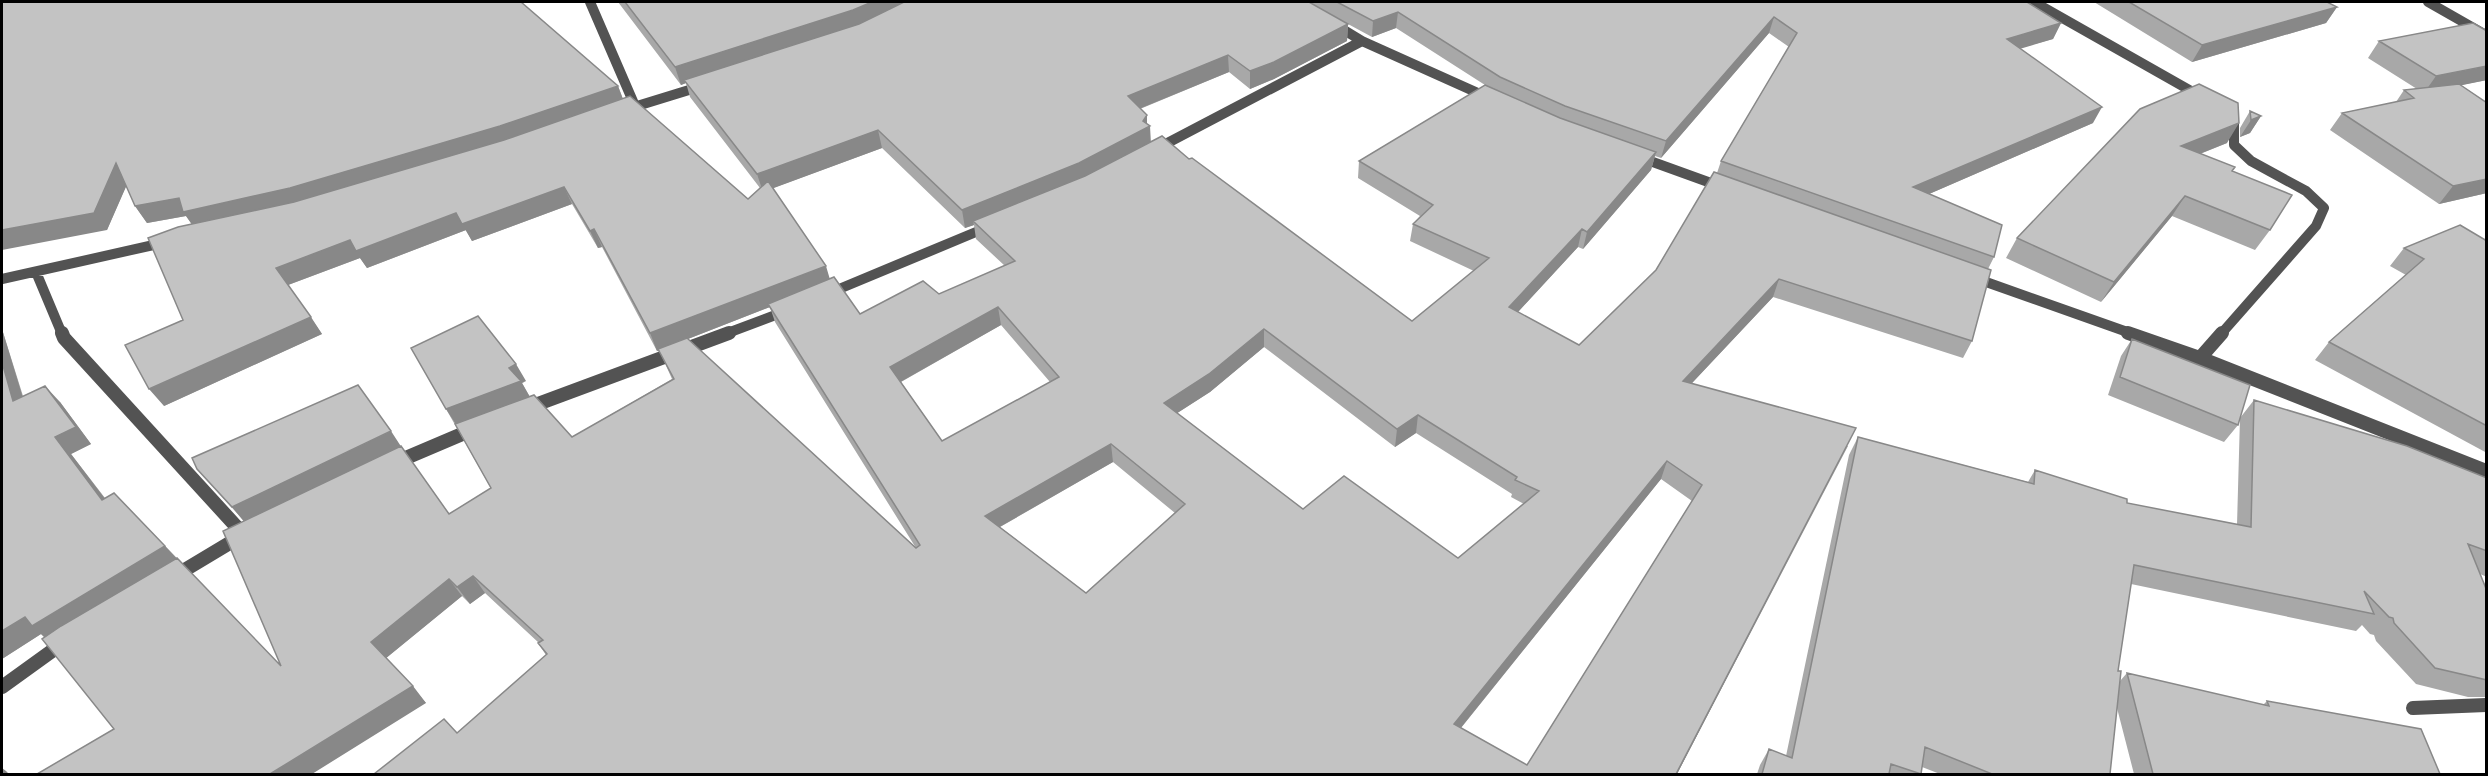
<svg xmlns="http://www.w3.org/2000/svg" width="2488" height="776" font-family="'PT Sans',sans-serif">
<rect width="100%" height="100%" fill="#fff"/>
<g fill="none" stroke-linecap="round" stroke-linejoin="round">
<path stroke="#535353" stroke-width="10" d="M590 2 635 106
M2034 2 2200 96
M2428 2 2486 35
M1334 24 1362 41 1489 98
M624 110 702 86
M1156 149 1362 41
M1639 157 1722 187
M36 272 62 334
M1972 277 2133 334
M2 279 167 242
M827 294 988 227
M725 334 786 311
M2221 334 2316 226 2324 208 2306 191 2251 161 2234 145V119"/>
<path stroke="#535353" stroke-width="14" d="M62 333 64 338 244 535
M2128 333 2200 358 2486 471
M2200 358 2222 333
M527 408 729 333
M394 463 474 429
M173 577 243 535
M2 687 63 643
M2413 708 2486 705"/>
</g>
<path fill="#a8a8a8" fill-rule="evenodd" d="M2 2 618 86 623 99 748 199 760 188 690 97 686 83 681 85 618 2H2027L2061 23 2053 39 2020 48 2093 123 1929 194 1994 257 1988 269 1972 341 1963 358 1773 297 1692 383 1848 446 1677 774 457 733 546 655 538 643H539L485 593 470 604 462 596 386 658 426 703 114 729 44 637 41 634 2 659V329L23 396 60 402 91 444 71 454 105 498 114 493 281 666 244 521 197 469 401 446 449 514 491 488 446 409 526 381 522 383 530 397 572 437 672 379 659 350 657 351 602 247 598 248 572 204 472 241 466 230 367 268 360 258 288 285 322 334 164 406 183 320 192 224 186 216 147 223 135 206 126 186 107 230ZM1348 24 1372 37 1396 28 1485 85 1359 161 1358 178 1420 216 1413 224 1410 241 1474 271 1412 321 1189 159 1150 142 1147 125V115L1140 109 1229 72 1250 89 1274 79 1347 41ZM1769 33 1789 47 1721 161 1717 173 1656 270 1579 345 1518 312 1578 247 1583 249 1651 170 1655 156 1661 158ZM882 148 965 228 974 225 976 239 1005 266 939 294 860 314 830 279 773 188ZM770 307 775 322 916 548 688 339ZM1001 325 1050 382 942 441 901 382ZM1264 347 1395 447 1416 433 1512 494 1511 497 1524 504 1458 558 1303 509 1177 413 1210 392ZM1113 462 1175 513 1086 593 1000 527ZM1661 479 1692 501 1527 765 1461 728Z
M2094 2H2327L2337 7 2326 23 2192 62Z
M2379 41 2487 80 2461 85 2487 103V193L2439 204 2330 130 2342 113 2396 102 2404 90 2417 89 2368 58Z
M2199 84 2227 143 2200 154 2232 171 2270 230 2255 250 2172 216 2101 302 2006 258 2017 238Z
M2250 111 2261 116 2250 133 2240 137V128Z
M2487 241V453L2315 360 2329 342 2406 275 2390 266 2404 248Z
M2132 339 2238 425 2224 442 2108 395 2121 356Z
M2254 400 2487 478V577L2480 574 2487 591V697H2468L2416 684 2376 641 2374 635 2370 634 2362 625 2356 631 2131 584 2118 671 2120 681 2127 673 2263 705 2267 701 2440 774H2134L2117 708 2110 774H1940L1922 767 1921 774H1757L1760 765 1769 749 1786 756 1849 455 1858 437 2028 482 2035 470 2127 503 2237 525 2240 418Z"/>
<path fill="#888" d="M872 2H910L857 27 684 80 686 83 681 85 675 67Z
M2337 7 2326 23 2192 62 2202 45Z
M1398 12 1396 28 1372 37 1373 21Z
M1774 17 1769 33 1661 158 1666 141Z
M2061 23 2053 39 1999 55 2007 39Z
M1348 24 1347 41 1274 79 1250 89V71Z
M1228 55 1229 72 1129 113 1128 96Z
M2487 66V80L2424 93 2436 76Z
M618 86 624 102 508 143 195 229 186 216 147 223 135 206Z
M2102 107 2093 123 1906 204 1913 187Z
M1147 115V128L1150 126 1151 144 1081 181 973 221 974 225 965 228 962 210 1143 121Z
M2261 116 2250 133 2240 137 2251 120Z
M2239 123 2227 143 2169 166 2181 146Z
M878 130 882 148 763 192 757 174Z
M1656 152 1651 170 1583 249 1587 232Z
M116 163 129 180 107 230 2 250V230Z
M2487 179V193L2439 204 2453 186Z
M564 187 572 204 472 241 462 224Z
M2185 196 2172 216 2101 302 2114 282Z
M456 213 466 230 367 268 360 258 288 285 276 268 350 240Z
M594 229 602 247 598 248 590 231Z
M1582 229 1578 247 1506 325 1509 307Z
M826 266 831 283 768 304 770 307 657 351 650 333Z
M1779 279 1773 297 1677 399 1683 381Z
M998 307 1001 325 895 385 890 367Z
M311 317 322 334 164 406 149 389Z
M2 329 29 418 13 401 2 362Z
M1264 329V347L1210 392 1165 421 1164 403Z
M516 364 526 381 522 383 531 399 457 426 446 409 509 368Z
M45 386 60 402 91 444 71 454 118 516 102 500 55 437Z
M1418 415 1416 433 1395 447 1397 429Z
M1856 428 1677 774H1676Z
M391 431 402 448 246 524 232 507Z
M1111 444 1113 462 989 533 985 516Z
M1667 461 1661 479 1451 740 1454 724Z
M165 546 180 562 50 642 41 634 2 659V631L25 617Z
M473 576 485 593 470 604 457 587Z
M449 579 462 596 385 659 371 642Z
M413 686 426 703 312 774H270Z
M2 768 6 771 9 774H3L2 773Z"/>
<path fill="#c3c3c3" stroke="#888" stroke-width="1.5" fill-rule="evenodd" d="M2 2H521L618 86 500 126 290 188 183 212 179 198 135 206 116 163 94 213 2 230Z
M625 2H872L853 10 675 67Z
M904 2H1309L1348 24 1274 62 1250 71 1228 55 1128 96 1147 115 1143 121 1150 126 1079 163 962 210 878 130 757 174 684 80 859 24Z
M1337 2H2027L2061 23 2007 39 2102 107 1913 187 2002 225 1994 257 1721 161 1797 33 1774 17 1666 141 1565 106 1500 77 1398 12 1373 21Z
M2129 2H2327L2337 7 2202 45Z
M2473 23 2487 31V66L2436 76 2379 41Z
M2199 84 2238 103 2239 123 2181 146 2235 167 2232 171 2292 195 2270 230 2185 196 2114 282 2017 238 2140 109Z
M2459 84 2487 103V179L2453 186 2342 113 2414 98 2404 90Z
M1485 85 1560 118 1656 152 1587 232 1582 229 1509 307 1579 345 1656 270 1714 172 1991 270 1972 341 1779 279 1683 381 1856 428 1676 774H374L444 719 457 733 547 654 538 643 543 640 473 576 457 587 449 579 371 642 413 686 270 774H37L114 729 42 639 61 626 177 558 281 666 223 531 401 446 449 514 491 488 455 424 534 395 572 437 674 379 658 349 687 338 916 548 920 545 768 304 834 277 860 314 923 281 939 294 1015 261 973 221 1085 176 1162 136 1189 159 1192 158 1412 321 1489 258 1413 224 1433 205 1359 161ZM998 307 1059 377 942 441 890 367ZM1264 329 1397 429 1418 415 1517 477 1515 480 1539 491 1458 558 1344 476 1303 509 1164 403 1209 374ZM1111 444 1185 504 1086 593 985 516ZM1667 461 1702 485 1527 765 1454 724Z
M630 96 748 199 768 181 826 266 650 333 594 229 590 231 564 187 462 224 456 213 356 251 350 240 276 268 311 317 149 389 125 345 183 320 148 238 178 227 294 202 504 140Z
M2250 111 2261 116 2251 120Z
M2460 225 2487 241V426L2329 342 2424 259 2404 248Z
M478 316 516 364 509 368 521 381 446 409 411 348Z
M2132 339 2250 385 2238 425 2120 377Z
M2 362 13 401 45 386 76 427 55 437 102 500 114 493 165 546 32 626 25 617 2 631Z
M358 385 391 431 232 507 197 469 192 458Z
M2254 400 2407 446 2487 478V551L2468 544 2487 591V680L2435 668 2394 623 2393 618 2389 617 2364 591 2374 614 2134 565 2118 671H2121L2110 774H1992L1925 747 1921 774 1891 764 1889 774H1762L1769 749 1792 758 1858 437 2034 484 2035 470 2127 499V503L2251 527Z
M2127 673 2269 706 2267 701 2421 729 2440 774H2153Z"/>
<rect width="2488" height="776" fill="none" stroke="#000000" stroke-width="6"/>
</svg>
